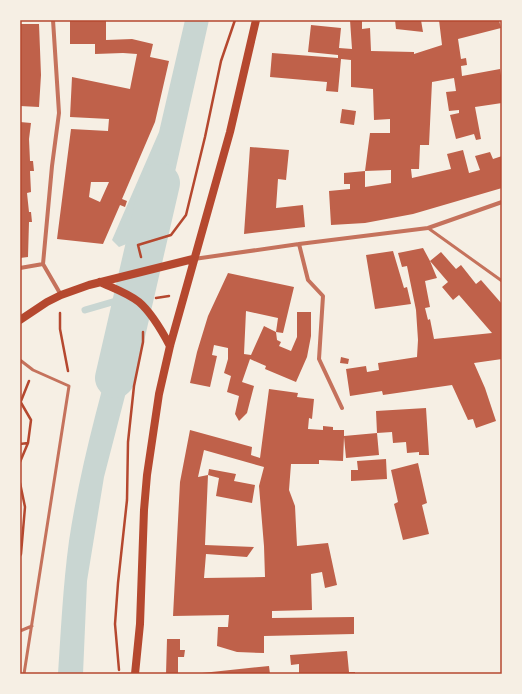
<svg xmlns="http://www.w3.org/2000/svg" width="522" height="694" font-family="'Space Grotesk',sans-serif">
<rect width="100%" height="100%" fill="#f6efe4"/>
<path fill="#c9d6d2" d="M185 20H209L162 230 119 247 112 240 159 132Z
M121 320 139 331 140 338 104 477 87 581 83 674H58C61 630 63 585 69 541 80 467 101 393 121 320Z"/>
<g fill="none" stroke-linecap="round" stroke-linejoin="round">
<path stroke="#c9d6d2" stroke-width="7" d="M85 310 133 296"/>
<path stroke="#c9d6d2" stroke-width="40" d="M115 378 160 183"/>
</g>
<path fill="#bf614a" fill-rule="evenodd" d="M70 20H106V40L132 39 153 44 150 57 169 61 155 122 122 199 127 201 125 207 120 205 103 244 57 239 71 129 108 131 109 119 70 117 72 77 130 89 137 54 123 53 95 54V44H70ZM91 182H109L100 202 89 197Z
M350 20H362V29L370 28 371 51 414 52V54L442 45 439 20H499L501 28 458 39 461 59 466 58 467 65 461 66 462 76 500 69 502 82V103L475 107 481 139 476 140 474 134 456 139 450 115 459 113V110L449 111 446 92 456 91 454 78 432 82 429 145H420L419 169H411L412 178 451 169 447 154 463 150 469 173 480 170 475 156 490 152 493 159 502 156V188L413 214 365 223 331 225 329 191 350 189V184H344V173L365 171V187L391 183V170L365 171 370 133H390V119L374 120 373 89 351 87V60L341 59 338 92 326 91 327 82 270 77 272 53 338 58V55L308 52 311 25 341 28 339 48 352 49Z
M395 20H421L423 32 396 29Z
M20 24H39L41 75 39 107 20 106Z
M342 109 356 111 354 125 340 123Z
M20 122 31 123 29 139 30 161H33L34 171H30L31 192 27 193 29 212H31L32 222H29L28 257 20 258Z
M250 147 289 150 286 180 278 179 276 208 303 205 305 227 244 234Z
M423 248 430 261 441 252 456 269 461 265 476 284 481 280 502 304V359L474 363 485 388 496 421 476 428 473 419 468 420 452 385 383 395 382 391 350 396 346 369 366 366 367 372 379 370 378 363 417 357 418 340 416 310 407 266 402 267 398 253ZM430 261 448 282 442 287 453 300 459 295 492 333 434 339 430 319 428 320 425 308 430 307 425 281 437 278Z
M393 251 404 288 407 287 411 304 375 309 366 255Z
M228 273 294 287 283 333 276 332 278 318 246 311 244 354 251 355 264 326 276 332 277 340 281 342 279 346 291 351 297 337V312H311V336L307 357 296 382 265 369 266 366 250 359 242 382 254 386 247 413 239 421 235 414 239 396 227 392 231 376 224 373 228 359V348L214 345 212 355 217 356 210 387 190 383 197 352 208 316Z
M341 357 349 359 348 364 340 363Z
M269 389 298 393 297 397 314 399 312 419 309 418 308 429 323 430V426L333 427V430H344V436L377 433 379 455 346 458 344 437 343 461 319 460V464H291L289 490 295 506 297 546 328 543 337 585 325 588 322 572 311 574 312 610 272 611V618L354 617V634L264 636V653L237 652 217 646 218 627H228L229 615 173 616 180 482 190 430 252 447 251 455 260 458ZM204 450 264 467 259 486 264 546 265 577 204 578 206 554 247 557 254 547 205 545 208 475 219 478 216 496 252 503 255 485 234 481 236 474 209 469 208 475 198 477Z
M426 408 429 455H419V452L407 453 406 442 393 443 392 432 377 433 376 411Z
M386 459 387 479 351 481V470H358L357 461Z
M418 463 427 503 422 505 429 534 403 540 394 504 398 502 391 470Z
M167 639H180V650H185L184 657H178V674H166Z
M347 651 349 672H355V674H299V664L291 665 290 655Z
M269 666 270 674H202V673Z"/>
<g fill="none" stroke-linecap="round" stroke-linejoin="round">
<path stroke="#b5482f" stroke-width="2.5" d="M141 257 138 245 171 235 186 215 205 137 221 61 235 20
M156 298 169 296
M60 313V329L68 371
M20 401 31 420 28 443 20 444
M21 401 29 381
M20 462 28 443
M20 483 25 507 21 554 20 556
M119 670 115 624 118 583 127 500 128 442 134 386 143 342V332"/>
<path stroke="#c5725c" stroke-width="3" d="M428 228 502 281
M20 360 33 370 69 386 24 674
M20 631 32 626"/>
<path stroke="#c5725c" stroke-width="4" d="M299 244 308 280 323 296 319 359 342 408
M194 259 299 244 428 228 502 202
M43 264 52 166 59 113 53 20
M43 264 61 295
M20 268 43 264"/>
<path stroke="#b5482f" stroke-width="8" d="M100 282C113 288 128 293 139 302 152 313 162 331 170 346
M20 320 47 302 61 295 89 285 193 259
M135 674 140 624 144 510 147 475 159 394 170 346 230 132 256 20"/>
</g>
<rect width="522" height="694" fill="none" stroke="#f6efe4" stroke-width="42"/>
<rect x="21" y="21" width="480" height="652" fill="none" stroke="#b5482f" stroke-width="1.5"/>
</svg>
